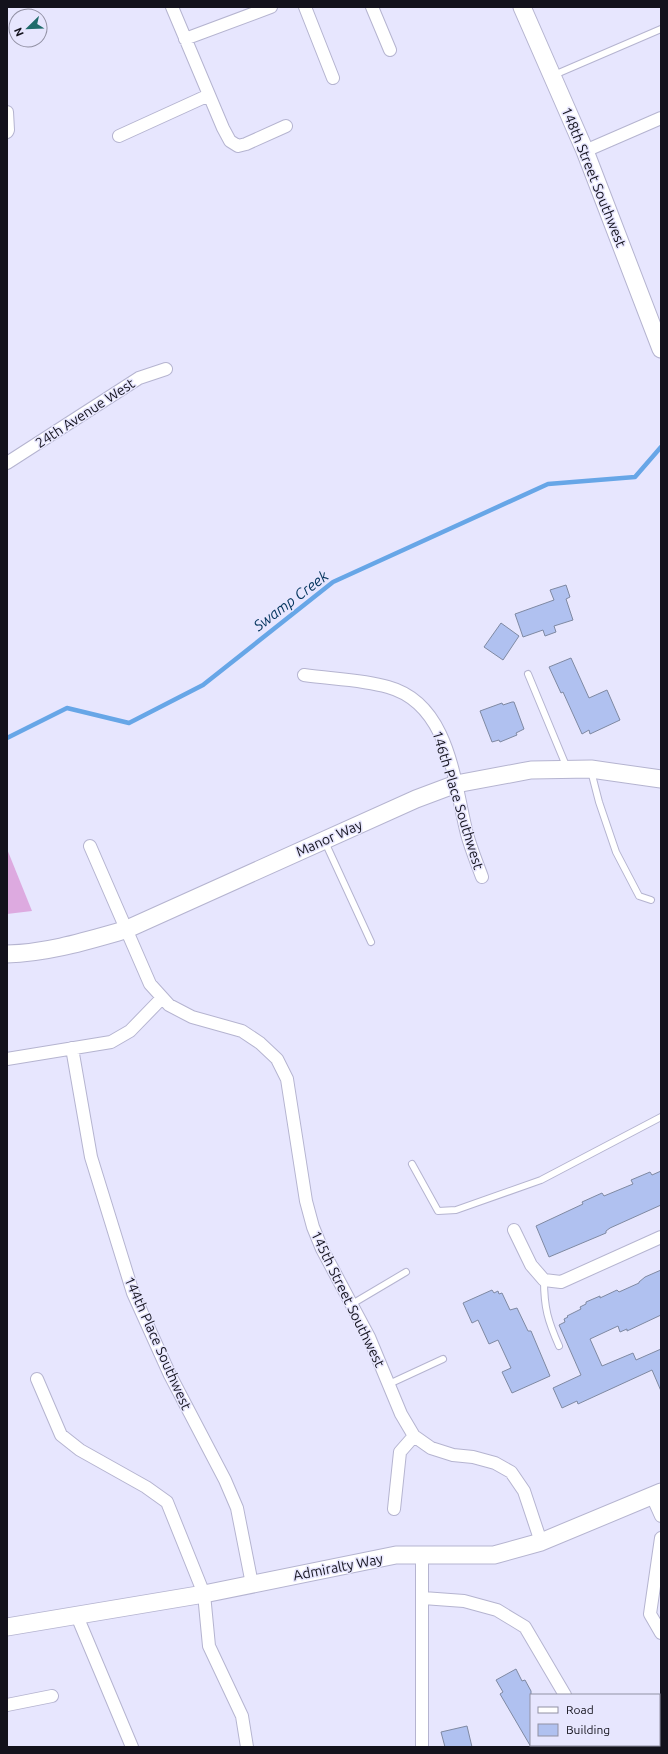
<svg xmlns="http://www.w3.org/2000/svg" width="668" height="1754" font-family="Ubuntu,sans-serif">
<rect width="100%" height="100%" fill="#e7e6fe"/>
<path fill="#ddaae0" d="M7 849 32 911 7 914Z"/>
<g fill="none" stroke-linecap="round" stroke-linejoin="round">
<path stroke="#67a6e7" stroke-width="4.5" d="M7 738 67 708 129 723 203 685 333 582 548 484 635 477 661 447"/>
</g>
<path fill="#b0c1f0" stroke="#7f89a2" d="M566 585 570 597 566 599 573 620 554 626 556 632 545 636 543 630 523 637 515 614 554 600 550 590Z
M501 623 519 636 503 660 484 647Z
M571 658 589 698 607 690 620 720 590 734 589 730 582 734 563 692 561 693 549 667Z
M512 702H514L524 729 516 733 517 735 500 742 499 740 492 742 480 711 502 703 503 705Z
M661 1171V1205L610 1228 606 1231V1233L549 1257 536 1226 583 1204 582 1202 602 1193 604 1196 633 1184 631 1180 650 1172 652 1175Z
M661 1270V1315L627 1331V1329L620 1332 618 1326 590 1339 602 1366 633 1353 636 1360 661 1349V1391L652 1370 578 1404 577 1401 562 1408 553 1388 581 1375 559 1325 565 1322 564 1319 568 1317 567 1316 581 1309 580 1307 586 1304V1302L600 1296V1298L617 1290 619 1292 639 1283V1282L645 1277Z
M492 1290 494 1293 498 1291 499 1294 502 1293 510 1310 517 1308 528 1331H531L550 1376 512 1393 502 1372 511 1368 498 1340 489 1344 478 1320 472 1323 463 1303Z
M516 1669 522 1681 525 1680 531 1691V1747L500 1694 503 1692 496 1680Z
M467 1726 472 1747H445L441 1732Z"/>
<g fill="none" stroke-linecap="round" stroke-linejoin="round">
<defs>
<path id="lane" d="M554 75 661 29
M528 674 567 768
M591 771 599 802 616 852 639 896 651 900
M325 842 371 942
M412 1164 438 1211 456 1210 541 1180 661 1117
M544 1280C544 1308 548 1321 559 1346
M352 1304 406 1272
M389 1384 443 1359"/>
<path id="street" d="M172 7 223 128 230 141 238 146 246 144 286 126
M305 7 333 78
M372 7 390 50
M185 39 271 7
M7 112 8 130 7 132
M119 136 209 95
M585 151 661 118
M7 463 139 378 166 369
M304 675C331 679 361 679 388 687 450 704 454 783 467 834 471 849 477 863 482 877
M90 846 150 984 169 1005 192 1017 242 1031 260 1043 277 1059 287 1079 306 1201 313 1227 322 1249 369 1337 401 1414 414 1436 431 1448 453 1455 473 1457 495 1463 511 1472 524 1491 541 1542
M72 1048 91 1157 133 1293 170 1375 225 1480 237 1508 252 1584
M7 1059 111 1042 130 1031 162 998
M514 1230 531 1265 544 1280 561 1282 661 1237
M37 1379 61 1435 80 1450 146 1487 167 1502 204 1594 209 1646 242 1716 247 1747
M652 1496 661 1516
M394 1509 400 1452 414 1436
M661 1538 650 1614 661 1633
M423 1598 464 1601 497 1610 525 1627 565 1695
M77 1616 132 1747
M7 1705 52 1696
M595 1745 596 1747
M422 1747V1555"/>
<path id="secondary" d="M522 7 585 151 661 349
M7 954C48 953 86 941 125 930L416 799 456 784 531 770 591 769 661 779
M7 1627 204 1594 396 1555H494L541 1542 661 1492"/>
</defs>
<use href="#lane" stroke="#b5b4d0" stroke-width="8"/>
<use href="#street" stroke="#b5b4d0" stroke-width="14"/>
<use href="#secondary" stroke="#b5b4d0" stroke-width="19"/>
<use href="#lane" stroke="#fff" stroke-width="6"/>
<use href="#street" stroke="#fff" stroke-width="12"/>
<use href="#secondary" stroke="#fff" stroke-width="17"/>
</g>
<g text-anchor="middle" stroke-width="3" stroke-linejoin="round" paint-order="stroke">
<g font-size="14" fill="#13121c" stroke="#e7e6fe">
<text transform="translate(594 177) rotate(68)" y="5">148th Street Southwest</text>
<text transform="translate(85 413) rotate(-33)" y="5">24th Avenue West</text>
<text transform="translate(458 800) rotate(73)" y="5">146th Place Southwest</text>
<text transform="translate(329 838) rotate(-24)" y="5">Manor Way</text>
<text transform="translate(348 1299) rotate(64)" y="5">145th Street Southwest</text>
<text transform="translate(158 1343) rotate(66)" y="5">144th Place Southwest</text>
<text transform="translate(338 1567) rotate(-11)" y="5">Admiralty Way</text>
</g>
<g font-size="15" font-style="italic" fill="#03345d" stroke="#e7e6fe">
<text transform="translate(291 601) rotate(-37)" y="5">Swamp Creek</text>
</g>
</g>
<rect width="668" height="1754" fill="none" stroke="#13121c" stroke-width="16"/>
<rect x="530" y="1694" width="130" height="52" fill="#e7e6fe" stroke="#9291a4"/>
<rect x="538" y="1707" width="20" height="6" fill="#ffffff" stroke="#9291a4"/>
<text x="566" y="1714" font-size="12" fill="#13121c">Road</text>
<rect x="538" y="1724" width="20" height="12" fill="#b0c1f0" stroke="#9291a4"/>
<text x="566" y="1734" font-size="12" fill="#13121c">Building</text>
<g transform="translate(28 28) rotate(247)"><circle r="19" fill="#e7e6fe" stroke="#9291a4"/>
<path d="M0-3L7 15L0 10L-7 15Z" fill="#1f6b6b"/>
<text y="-6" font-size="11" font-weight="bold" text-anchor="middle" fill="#13121c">N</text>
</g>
</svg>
